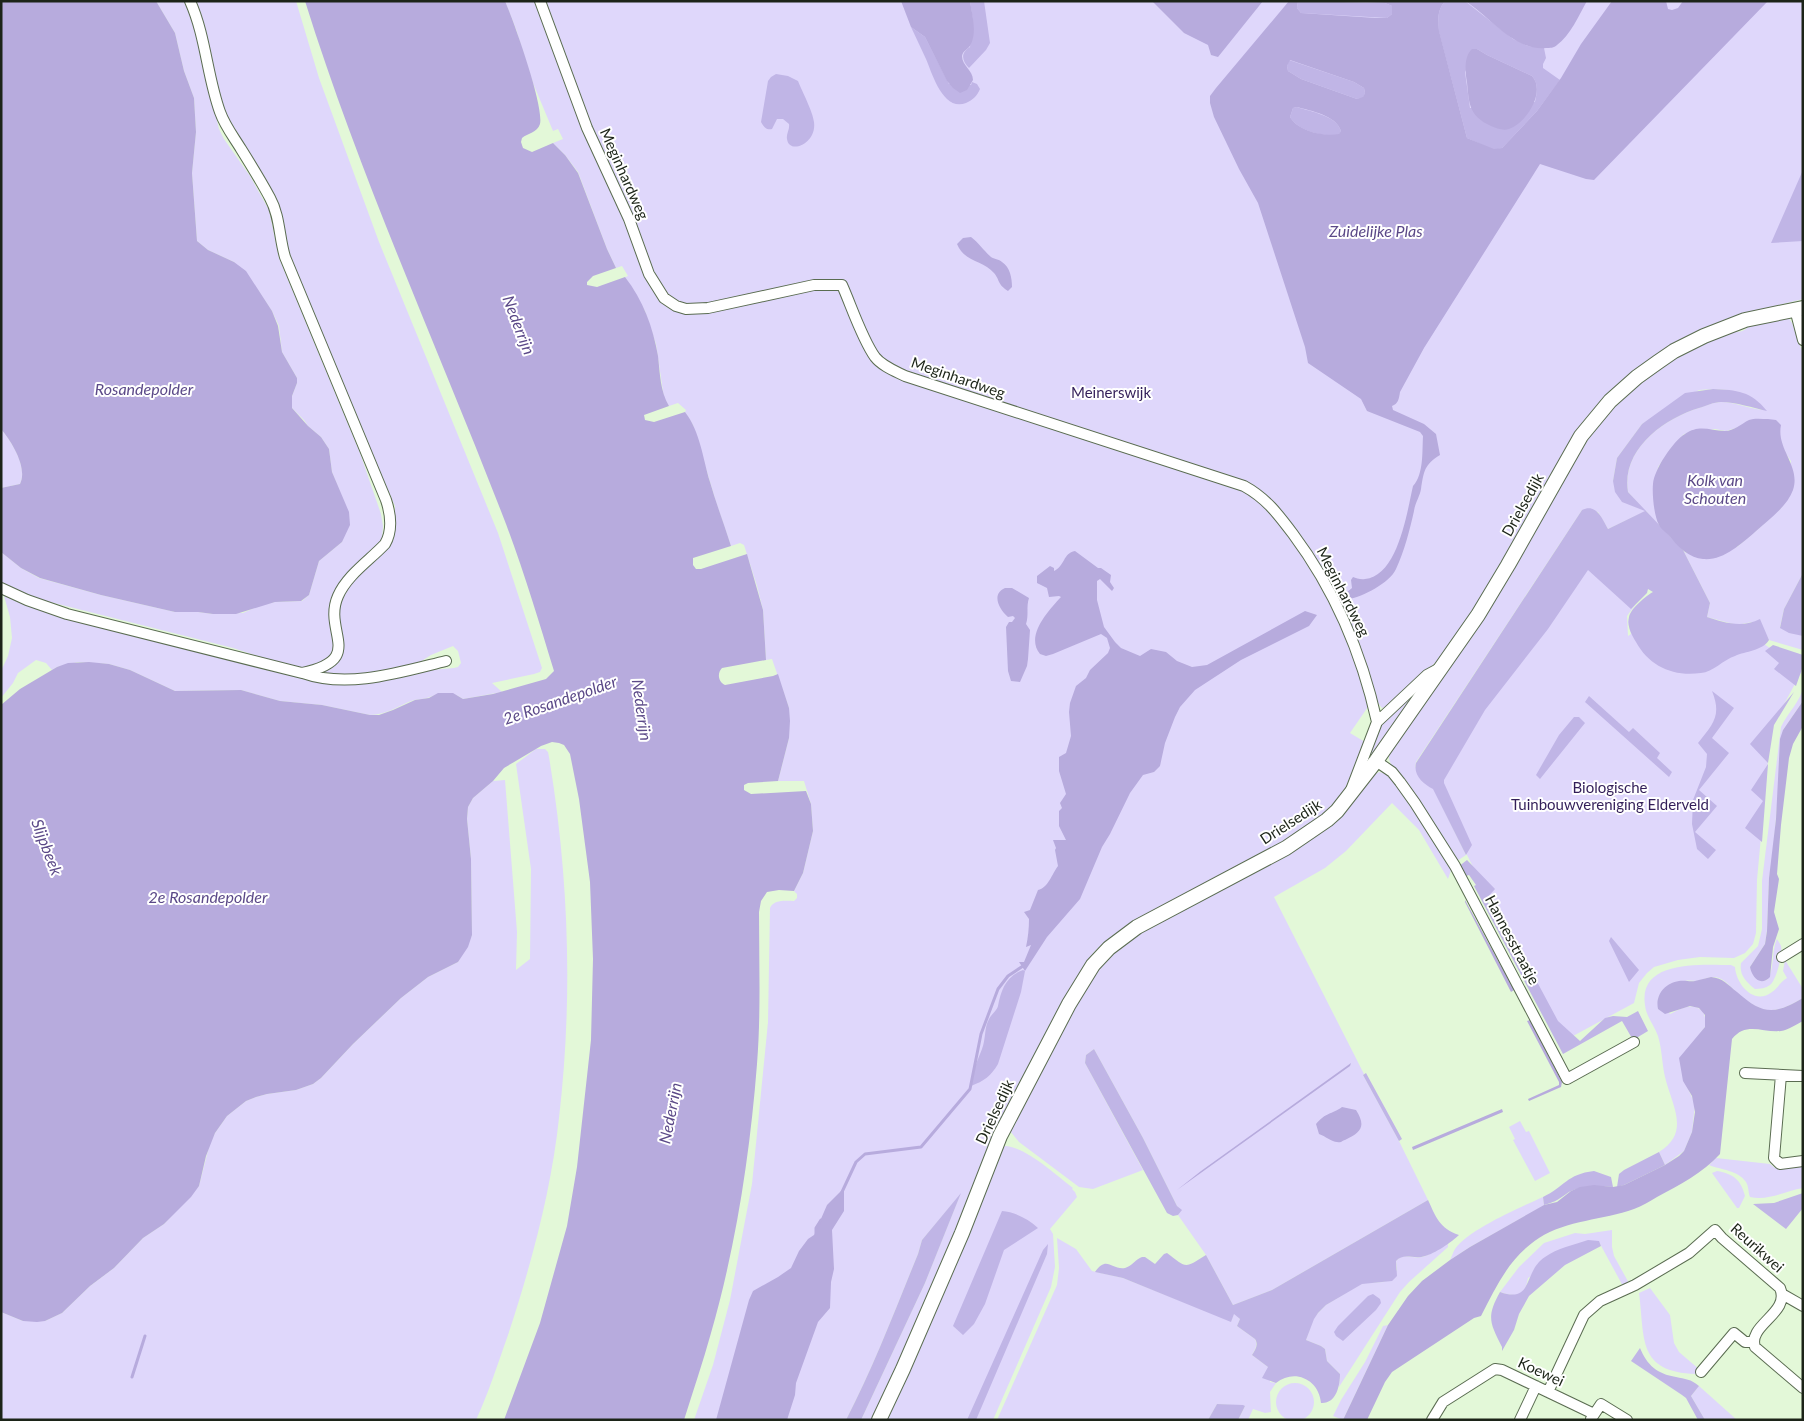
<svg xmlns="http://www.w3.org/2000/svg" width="1804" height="1421" font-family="Lato,sans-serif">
<rect width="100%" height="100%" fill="#e3f8d8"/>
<path fill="#dfd7fb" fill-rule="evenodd" d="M156 1H186L191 12 219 129 224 139 250 176 269 210 279 258 360 453 381 514 383 526 382 539 338 590 336 645 326 663 304 668 286 665 233 648 18 594 1 584V552L21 568 39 578 101 595 175 612H198L213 614 243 613 261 605 275 602 302 601 309 595 319 561 342 542 348 512 332 472 329 449 321 437 308 426 304 420 292 408V396L297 383V378L282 352 279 326 272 311 258 290 234 262 208 250 197 241 192 173 196 132 194 98 184 71 175 33Z
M194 1H296L319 78 379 242 498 533 542 668 540 672 534 674 492 683 502 692 463 699C451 691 443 692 430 697 425 699 419 699 414 700 399 705 387 715 370 715L322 705 280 701 241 690 175 691 130 670 109 664 78 662 57 667 52 670 46 663 36 660 18 673 13 683 1 698V671L8 656 12 638 10 617 4 596 28 606 317 680 454 668 458 667 461 663 458 651 453 646 431 655 417 664 400 669 340 676 308 673 331 666 340 625V606L342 595 350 581 391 541 395 530V506L359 426 347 392 291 261 285 243 280 209 228 124Z
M505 1H1803V299L1736 316 1695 334 1629 376 1603 399 1585 419 1568 446 1489 586 1446 652 1393 704 1382 708 1374 698 1350 733 1365 742 1342 796 1334 805 1303 832 1108 939 1094 952 1083 969 977 1182 898 1366 872 1420H861L925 1283 960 1195 922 1240 918 1254C895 1310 874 1366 846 1420H694L713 1365 730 1300 752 1184 768 1022 770 908C774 899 786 901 794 901L797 898V894L794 891 803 873 813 831 811 804 804 781H778L789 738V708L772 659 766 660 763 610 757 586 744 545 740 543 731 546 716 502 693 425 685 412 686 410 678 403 669 406 664 398 656 344 645 311 625 277 628 276 622 266 616 268 607 249 578 172 565 155 553 143 563 139 558 129 553 131 533 83 516 29Z
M1788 317 1792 323 1803 354V573L1784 609 1780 627 1803 636V650L1769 640 1767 636 1752 622 1737 625 1707 617 1710 603 1683 550 1686 553 1737 547 1758 529 1782 507 1791 461C1783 450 1778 439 1780 425L1750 420 1739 427 1726 431 1715 429 1684 434 1672 447 1658 467 1654 504 1659 526 1646 511 1608 529 1598 512 1582 510 1416 762 1415 768 1578 546 1635 605 1627 616 1628 636 1631 634 1628 622 1632 611 1750 634 1802 671 1771 728 1757 880 1756 933 1753 944 1745 953 1734 958 1700 957 1678 960 1654 967 1647 973 1639 983 1634 1003 1562 1042 1435 792 1466 855 1457 861 1392 767 1389 759V752L1579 445 1626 392 1689 347 1733 331C1745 334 1746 327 1755 322 1762 319 1780 318 1788 317ZM1713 389 1728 390 1766 410C1752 410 1736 402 1721 402 1714 402 1705 406 1699 408 1663 419 1621 450 1628 492L1644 510 1613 481 1617 458 1642 424 1699 390Z
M1 429C12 442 28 467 20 484L1 488Z
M1422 683 1358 777 1382 724Z
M1803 688V701L1783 730 1773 855 1769 878 1767 930 1765 944 1750 967 1760 981 1767 980C1775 970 1771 952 1777 939 1778 941 1780 943 1781 946 1783 952 1777 979 1770 985 1766 988 1760 989 1755 989 1746 982 1739 975 1741 963L1758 946 1762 929V881L1781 727C1787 714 1801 700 1803 688Z
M536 749H545L548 752 549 757C569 877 573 998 559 1118 551 1192 531 1265 508 1335 498 1363 489 1392 476 1420H1V1312L23 1321H45L62 1313 90 1286 114 1268 143 1238 164 1224 199 1186 210 1143 215 1133 227 1116 246 1101 256 1097 267 1094 296 1090 313 1084 321 1078 353 1044 401 998 428 977 458 962 472 935 471 859 467 819 468 807 473 798 493 781 505 780 517 932 516 970 530 959 531 869 516 764Z
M1379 772 1390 775 1397 784 1450 864 1451 870 1448 879 1419 830 1392 803 1346 851 1325 868 1274 897 1364 1074 1363 1075 1399 1141 1428 1200 1272 1290 1233 1305 1206 1255 1178 1215 1181 1210 1177 1206 1143 1138 1094 1049 1086 1055 1085 1063 1143 1170 1093 1189 1079 1187 1019 1142 1010 1131 1092 974 1124 942 1288 851 1370 777Z
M1785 960 1803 989V998C1774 1015 1763 1015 1737 993 1731 988 1727 981 1719 978 1711 975 1705 979 1697 981 1693 981 1689 980 1685 981 1674 981 1662 989 1658 999L1670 1014C1682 1008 1691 1002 1703 1011L1706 1021 1705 1027 1697 1038 1688 1089 1695 1104 1692 1132 1684 1151 1665 1165 1659 1152C1691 1132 1672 1106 1665 1077 1662 1064 1662 1049 1658 1036 1654 1025 1646 1016 1645 1005 1638 959 1703 965 1731 965L1735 967C1736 984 1754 1006 1772 992 1778 988 1779 983 1787 978L1783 971Z
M1520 1121 1526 1132 1529 1131 1550 1173 1535 1181 1513 1140 1515 1139 1509 1127Z
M1005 1146C1026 1147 1056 1175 1073 1188L1072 1189 1075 1192 1077 1197 1050 1229 1053 1234 1055 1267 1051 1287 993 1420H883L1001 1148Z
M1716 1158 1770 1164 1775 1168 1803 1164V1188C1785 1191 1769 1201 1750 1197 1748 1192 1749 1187 1746 1182 1738 1170 1721 1170 1709 1165Z
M1717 1171C1734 1174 1741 1180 1745 1196L1739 1208H1737L1712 1173Z
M1543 1197 1544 1205 1543 1206 1470 1247 1450 1260C1452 1256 1453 1252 1455 1249 1469 1229 1521 1207 1543 1197Z
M1612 1230V1247L1614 1256 1630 1285 1624 1288 1599 1242 1528 1278C1525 1296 1517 1298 1500 1292L1519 1267 1544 1243 1575 1233 1585 1234Z
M1057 1238 1076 1249 1092 1271 1123 1278 1231 1321 1234 1313 1240 1319 1237 1326 1255 1339C1258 1345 1255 1350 1252 1355L1268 1367 1270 1382 1276 1383 1270 1392 1271 1412 1265 1413 1253 1409 1248 1420H1238L1245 1406 1217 1404 1208 1420H997L1057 1285 1059 1268Z
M1448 1244V1247L1409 1282 1400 1292 1339 1387 1340 1374 1327 1361 1325 1349 1321 1346 1306 1340 1313 1319 1318 1313 1326 1305 1362 1283 1384 1282 1397 1270 1396 1261C1404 1252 1411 1259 1422 1257 1432 1255 1439 1247 1448 1244Z
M1650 1288 1670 1315 1674 1343 1679 1352 1700 1370 1696 1374C1637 1372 1645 1339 1639 1293Z
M1388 1325 1343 1420 1333 1416 1341 1400 1365 1362 1383 1326Z
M1276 1402a19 19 0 1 1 38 0a19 19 0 1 1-38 0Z
M1699 1386 1737 1420H1705L1691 1396Z"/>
<path fill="#c0b5e6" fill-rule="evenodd" d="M970 1H984L990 43 986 50 969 68C962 61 960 53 970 47L973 21Z
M1298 1 1385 3 1392 6V14L1387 18 1301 13 1297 8Z
M1445 1H1465L1513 39 1528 46 1544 48 1546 58 1543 64V68L1560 80 1537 111 1502 148 1494 150 1467 138 1439 32C1438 19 1437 11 1445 1ZM1477 49 1487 55 1532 76C1539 84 1537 92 1535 102L1470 108 1465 72Z
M911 27 925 37 949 84 971 85 972 82 977 84 980 89C977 96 973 100 966 103 943 112 932 73 926 59 921 48 916 38 911 27Z
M1289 60 1354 82 1364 88 1365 93 1363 98 1357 99 1301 79 1288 71 1287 66Z
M776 74 788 76 798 81C802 91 813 112 814 122 817 144 789 155 787 139 786 134 790 129 789 124L783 119H777L772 129C766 130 764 127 761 122L768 81 771 77Z
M1297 107C1311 112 1336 115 1341 131L1339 135C1323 137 1298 131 1290 117L1293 108Z
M1803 170V241L1771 243Z
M1713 389C1737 390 1751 391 1767 411 1753 408 1736 402 1721 402 1714 402 1706 406 1699 408 1663 419 1621 450 1628 492L1683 550 1710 603 1707 617C1724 623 1743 628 1760 619L1769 640C1762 651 1746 651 1735 656 1723 660 1713 672 1701 673 1673 677 1649 666 1636 642 1631 634 1627 626 1629 617 1631 608 1646 596 1653 592L1648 589 1647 593 1631 609 1588 570 1548 629 1485 710 1444 780V783L1472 845 1466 855 1433 789C1423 784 1413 775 1416 763L1582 510C1596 503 1602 518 1608 529L1645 511 1622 502 1615 492 1613 481 1617 458 1642 424 1685 393Z
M1803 573V636L1789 633 1780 628 1784 609Z
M1773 645 1803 655V666L1796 686 1774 669 1779 663 1765 651Z
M1712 691 1734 708 1712 738 1729 753 1699 790 1717 806 1695 832 1716 850 1708 859 1697 849 1692 824 1693 800 1706 767 1707 754 1698 743C1713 724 1722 716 1712 691Z
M1794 692 1774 725 1768 763 1750 744Z
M1589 696 1629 732 1633 728 1660 753 1657 758 1672 772 1669 777 1585 702Z
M1574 717H1579L1585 723 1540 779 1536 775 1559 735Z
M1768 764 1762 842 1745 828 1763 801 1751 790Z
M1467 860 1495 889 1486 899 1495 916 1506 924 1558 1021 1580 1041 1605 1018 1613 1016 1627 1017 1638 1011 1648 1031 1633 1040 1622 1021 1563 1054 1474 886 1476 885 1469 875 1466 876 1458 867Z
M1611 937 1639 970 1629 982 1609 941Z
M1023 970 1025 971 1021 992 998 1064C991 1076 984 1081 971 1086 972 1072 977 1062 982 1049 986 1039 984 1028 989 1019 991 1015 997 1010 998 1006 1001 990 1006 976 1023 970Z
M1094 1049 1143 1138 1177 1206 1182 1210 1178 1215 1173 1216 1167 1213 1085 1063 1086 1055Z
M1366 1073 1402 1139 1399 1141 1363 1075Z
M1659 1152 1665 1165 1624 1185 1617 1187 1619 1174 1624 1170Z
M1594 1171 1611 1177 1613 1187C1599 1186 1582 1185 1569 1192 1560 1198 1556 1202 1544 1205L1543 1197C1564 1187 1567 1174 1594 1171Z
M961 1193 925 1283 861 1420H846C874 1366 895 1310 918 1254L922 1240Z
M1803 1193V1208L1786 1229 1753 1204 1774 1203Z
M1428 1200C1436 1217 1439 1228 1459 1235 1452 1242 1434 1254 1425 1256 1414 1260 1404 1252 1396 1261L1397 1276 1392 1281 1362 1284 1326 1305 1318 1313 1314 1319 1306 1340 1321 1346 1325 1349 1327 1361 1340 1374C1340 1386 1336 1404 1321 1403 1319 1379 1294 1368 1276 1383L1262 1378 1268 1367 1252 1355C1255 1350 1259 1345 1255 1339L1237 1326 1240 1319 1234 1314 1231 1322 1123 1278 1095 1272C1107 1255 1111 1270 1125 1268 1132 1266 1136 1259 1142 1257H1145L1155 1264 1164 1254 1167 1253C1187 1268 1184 1269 1206 1255L1233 1305 1272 1290Z
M1002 1211C1015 1212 1028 1219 1038 1228L1004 1250 985 1304 974 1324 963 1335 953 1326Z
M1588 1240 1599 1241 1601 1246 1565 1265 1529 1296 1519 1314 1514 1330 1502 1351V1347C1490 1323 1486 1317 1500 1292 1534 1304 1523 1271 1545 1257 1557 1248 1574 1245 1588 1240Z
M1048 1244 1047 1254 976 1420H967L1043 1250Z
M1373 1294 1380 1299 1381 1303 1376 1310 1343 1341 1336 1336 1334 1332 1338 1326 1368 1296Z
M1640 1348C1647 1365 1657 1374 1676 1377 1685 1379 1691 1379 1699 1386L1691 1396 1705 1420H1698L1686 1398 1682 1395 1631 1361Z
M1217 1404 1243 1405 1245 1406 1238 1420H1208Z"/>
<path fill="#b7abdd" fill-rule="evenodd" d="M1 1H156L175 33 184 71 194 98 196 132 192 173 197 241 208 250 234 262 246 271 272 311 278 326 282 352 297 378V383L292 396V408L308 426 321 437 329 449 332 472 349 512 350 525 342 542 319 561 309 595 301 601 275 602 236 614H213L198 612H175L101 595 40 578 21 568 1 552V488L20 484C28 468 12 442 1 429Z
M305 1H505C514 22 544 106 540 124 537 133 528 133 522 138L521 142 523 148 532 152 553 143 565 155 578 173 607 249 616 268 593 276 587 282V285L597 287 625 277C643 300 653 327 658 356 660 373 660 391 669 406L644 415 645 420 654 422 685 412C700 431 703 459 710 482 716 503 724 524 731 546L693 558V565L696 569H701L747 554 763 610 766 660 722 668C717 673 718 682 725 685L773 676 778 674 789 708 790 721 789 738 778 781 748 783 744 785V790L751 794 806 791 811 804 813 831 803 873 794 891 779 890 767 892 761 901 759 912C759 963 761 1014 757 1064 750 1154 736 1246 711 1333 703 1362 693 1391 684 1420H504L540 1323 567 1226 577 1167 591 1040 593 959 590 882 579 799 570 754 564 745 559 743 552 742 541 746 504 768 493 781 473 798 468 807 467 819 471 859 472 935 468 947 458 962 428 977 401 998 353 1044 321 1078 313 1084 296 1090 267 1094 256 1097 246 1101 227 1116 215 1133 206 1156 199 1186 191 1197 164 1224 143 1238 114 1268 90 1286 62 1313 45 1321 37 1322 23 1321 1 1312V705L20 689 57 667 68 663 89 662 109 664 130 670 175 691 241 690 280 701 322 705 370 715H379L393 710 415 700 429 698 438 693H453L463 699 493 694 546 679 554 671C539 622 524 572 506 524 439 350 361 180 305 1Z
M901 1H970C972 14 977 32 971 44 969 49 963 50 962 56 962 66 973 70 973 80L967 90 960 93 953 88 947 81 925 37 911 27Z
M1152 1H1263L1218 57 1211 55 1208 45 1184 33Z
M1289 1H1298L1297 8 1301 13 1376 18H1387L1392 14V6L1385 3 1346 1H1445C1437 11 1438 19 1439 31L1467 138 1494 149 1502 148 1537 111 1561 78 1581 44 1612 1H1666L1668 9 1672 10 1678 8 1683 1H1768L1594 180 1586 179 1540 164 1424 348 1400 392C1399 399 1398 404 1392 406L1393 410 1424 424 1436 434 1440 455C1424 465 1424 471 1421 489 1420 496 1415 503 1414 511 1410 529 1404 552 1396 569 1390 583 1362 597 1349 599L1346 593 1352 588 1351 580 1353 577C1356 578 1361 580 1365 579 1398 576 1407 512 1413 486 1424 474 1422 451 1423 436L1420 432 1367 411 1361 399 1308 363 1305 347 1258 203 1239 169 1214 117 1210 103V96L1216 88ZM1290 60 1354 82 1364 88 1365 93 1363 97 1357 99 1301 79 1288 71 1287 66ZM1297 107C1311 111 1336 115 1341 131L1339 134C1324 137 1298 131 1290 117L1293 108Z
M1465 1H1587C1579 15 1570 36 1557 45 1554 48 1550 48 1546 48 1513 51 1490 16 1465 1Z
M1472 49H1477L1487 55 1532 76C1546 91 1527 123 1509 129 1503 131 1496 128 1491 126 1469 116 1469 104 1467 82 1465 72 1464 56 1472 49Z
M971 237C979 243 984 251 991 257 994 259 999 259 1002 262 1010 267 1012 278 1012 287L1008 291C997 284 1000 280 994 273 983 260 964 262 957 244L963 238Z
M1768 419 1776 420 1781 425C1776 449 1801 466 1793 490 1787 507 1768 520 1755 532 1741 544 1723 561 1703 559 1690 558 1679 548 1672 539 1669 534 1661 530 1659 525 1654 516 1652 494 1653 484 1654 470 1673 441 1685 434 1700 424 1710 431 1725 431 1734 431 1741 424 1749 420 1754 418 1762 419 1768 419Z
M1075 551 1098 568H1101L1111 575 1110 582 1114 588 1112 591 1100 579 1097 581V600L1104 627 1115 642 1121 648 1140 656 1151 649 1166 652 1177 661 1192 667 1207 665 1305 611 1317 615 1309 626 1241 660 1195 690 1180 707 1175 717 1165 743 1160 766 1154 772 1143 775 1130 793 1110 834 1102 847 1080 899 1047 937 1025 971 1019 962H1024L1031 945 1026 947C1028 938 1029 928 1029 919L1024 912 1030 910 1038 890C1048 888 1052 874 1058 866L1055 850 1056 848 1053 840H1066L1059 826V811L1062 808 1060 803 1066 794 1059 771V757L1066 753 1071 736 1069 712 1070 703 1076 686 1086 678 1090 670 1108 653 1110 648 1107 638 1101 634 1053 654 1046 656 1040 654C1025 636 1048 611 1061 597L1059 596 1049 597 1047 588 1037 583V576L1050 566 1054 568V571C1065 566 1063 553 1075 551Z
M1005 588H1012L1029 598C1026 607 1029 615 1026 624L1030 630 1028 659 1027 666 1020 682 1011 681 1008 671 1006 627 1009 622H1012L1015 618 1013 616 1008 617C999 609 991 594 1005 588Z
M1803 701V726L1793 744 1789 758 1781 825 1777 874 1779 879 1774 912 1779 929 1773 947 1770 977C1760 987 1752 977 1750 967L1765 944 1767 931 1769 878 1776 819 1780 739 1783 730Z
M1465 900 1514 990 1511 992 1465 902Z
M1711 977C1723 978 1728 985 1737 992 1763 1015 1774 1015 1803 998V1021C1797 1024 1788 1030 1781 1031 1763 1033 1746 1021 1732 1039L1720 1154C1703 1173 1679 1185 1657 1197 1650 1201 1642 1206 1634 1209 1603 1220 1567 1220 1539 1238 1509 1258 1497 1285 1481 1316L1474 1318 1392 1372 1385 1382 1367 1420H1343L1388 1325 1408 1296 1422 1281 1450 1260 1470 1247 1544 1205 1557 1202 1571 1191 1580 1187 1594 1185 1613 1187 1624 1185 1665 1165 1679 1156 1684 1151 1692 1132 1695 1112 1692 1096 1683 1081 1679 1058 1705 1027V1015L1699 1008 1690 1006 1665 1014 1658 1009C1655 995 1665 983 1679 981 1685 980 1690 982 1695 981 1700 980 1706 978 1711 977Z
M1530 1020 1562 1082 1561 1087 1529 1101 1528 1099 1559 1085V1082L1527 1021Z
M1351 1063 1350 1066 1177 1190 1201 1171Z
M1342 1107 1356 1110C1366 1126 1362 1132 1345 1140 1341 1141 1342 1143 1337 1142 1332 1142 1325 1136 1319 1134L1316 1124C1326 1112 1331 1115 1342 1107Z
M1502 1109 1503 1112 1413 1150 1412 1147Z
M844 1188V1211L832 1230 834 1269 831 1282 830 1308 818 1322 796 1383 795 1395 787 1420H716L749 1300 753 1291 778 1277 791 1268 799 1251 808 1239 814 1235 827 1205Z"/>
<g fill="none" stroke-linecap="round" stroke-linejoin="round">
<path stroke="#b7abdd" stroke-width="3" d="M842 1192 856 1162 865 1154 921 1147 970 1089 981 1034 998 989 1008 976 1023 966
M816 1233V1228L821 1220
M132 1377 145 1336"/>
<defs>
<path id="street" d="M540 1 587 128 629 219 649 274 664 298 676 306 686 309 708 308 814 285H842C851 305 862 339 875 357 882 366 895 371 905 376L1244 486C1266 498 1278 514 1293 534 1334 589 1362 654 1377 722
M1795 309 1803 340
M1 588 27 600 67 614 302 673C367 659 322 632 338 596 347 575 370 560 385 544 393 530 391 515 386 500L285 257C279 237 280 216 270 198 261 181 251 165 241 149 233 136 225 126 220 112 207 76 206 37 190 1
M303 673C348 689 401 672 446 661
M1376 761 1392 772 1400 782 1415 803 1455 866 1567 1079 1634 1042
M1351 790 1377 722 1427 675 1440 668
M1782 957 1803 944
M1745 1073 1803 1076
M1781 1075 1774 1158 1780 1164 1803 1161
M1782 1294 1803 1306
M1701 1372 1734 1333 1745 1342H1753
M1548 1392 1584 1315 1600 1301 1635 1285 1689 1253 1715 1230 1722 1238 1780 1288C1791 1313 1747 1325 1755 1347L1803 1388
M1591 1419 1601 1404 1627 1420
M1432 1420 1443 1402 1495 1369 1502 1370 1594 1414
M1520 1420 1536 1386"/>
<path id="secondary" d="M879 1420 903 1369 962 1233 1000 1136 1069 1004 1093 965 1109 948 1137 927 1286 848 1327 820 1337 811 1376 761 1478 615 1508 565 1581 436 1610 401 1637 377 1658 362 1674 351 1704 336 1745 320 1803 308"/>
</defs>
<use href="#street" stroke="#5a6c51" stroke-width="12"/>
<use href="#secondary" stroke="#5a6c51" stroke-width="16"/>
<use href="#street" stroke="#fff" stroke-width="10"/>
<use href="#secondary" stroke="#fff" stroke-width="14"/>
</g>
<g text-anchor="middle" stroke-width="4" stroke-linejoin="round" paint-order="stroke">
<g font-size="15" fill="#1c2418" stroke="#fff">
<text transform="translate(624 174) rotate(66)" y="5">Meginhardweg</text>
<text transform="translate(958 378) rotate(19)" y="5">Meginhardweg</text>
<text transform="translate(1523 505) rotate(-61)" y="5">Drielsedijk</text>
<text transform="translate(1343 592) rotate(63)" y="5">Meginhardweg</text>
<text transform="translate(1291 822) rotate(-33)" y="5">Drielsedijk</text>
<text transform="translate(1512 940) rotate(62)" y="5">Hannesstraatje</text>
<text transform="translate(995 1112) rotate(-65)" y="5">Drielsedijk</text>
<text transform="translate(1757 1248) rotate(42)" y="5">Reurikwei</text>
<text transform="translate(1541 1372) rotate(25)" y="5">Koewei</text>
</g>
<g font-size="15" fill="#331f59" stroke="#fff">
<text x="1111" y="398">Meinerswijk</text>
<text x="1610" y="793">Biologische<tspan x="1610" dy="17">Tuinbouwvereniging Elderveld</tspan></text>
</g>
<g font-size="16" font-style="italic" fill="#5b4988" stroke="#fff">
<text x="1376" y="237">Zuidelijke Plas</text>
<text transform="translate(519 325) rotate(69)" y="6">Nederrijn</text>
<text x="144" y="395">Rosandepolder</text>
<text x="1715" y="486">Kolk van<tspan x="1715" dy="18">Schouten</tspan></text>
<text transform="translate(560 700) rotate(-19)" y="6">2e Rosandepolder</text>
<text transform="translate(642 710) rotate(82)" y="6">Nederrijn</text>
<text transform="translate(47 847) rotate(69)" y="6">Slijpbeek</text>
<text x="208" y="903">2e Rosandepolder</text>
<text transform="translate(670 1113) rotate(-79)" y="6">Nederrijn</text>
</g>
</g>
<rect width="1804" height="1421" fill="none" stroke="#1c2418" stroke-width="5"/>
</svg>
